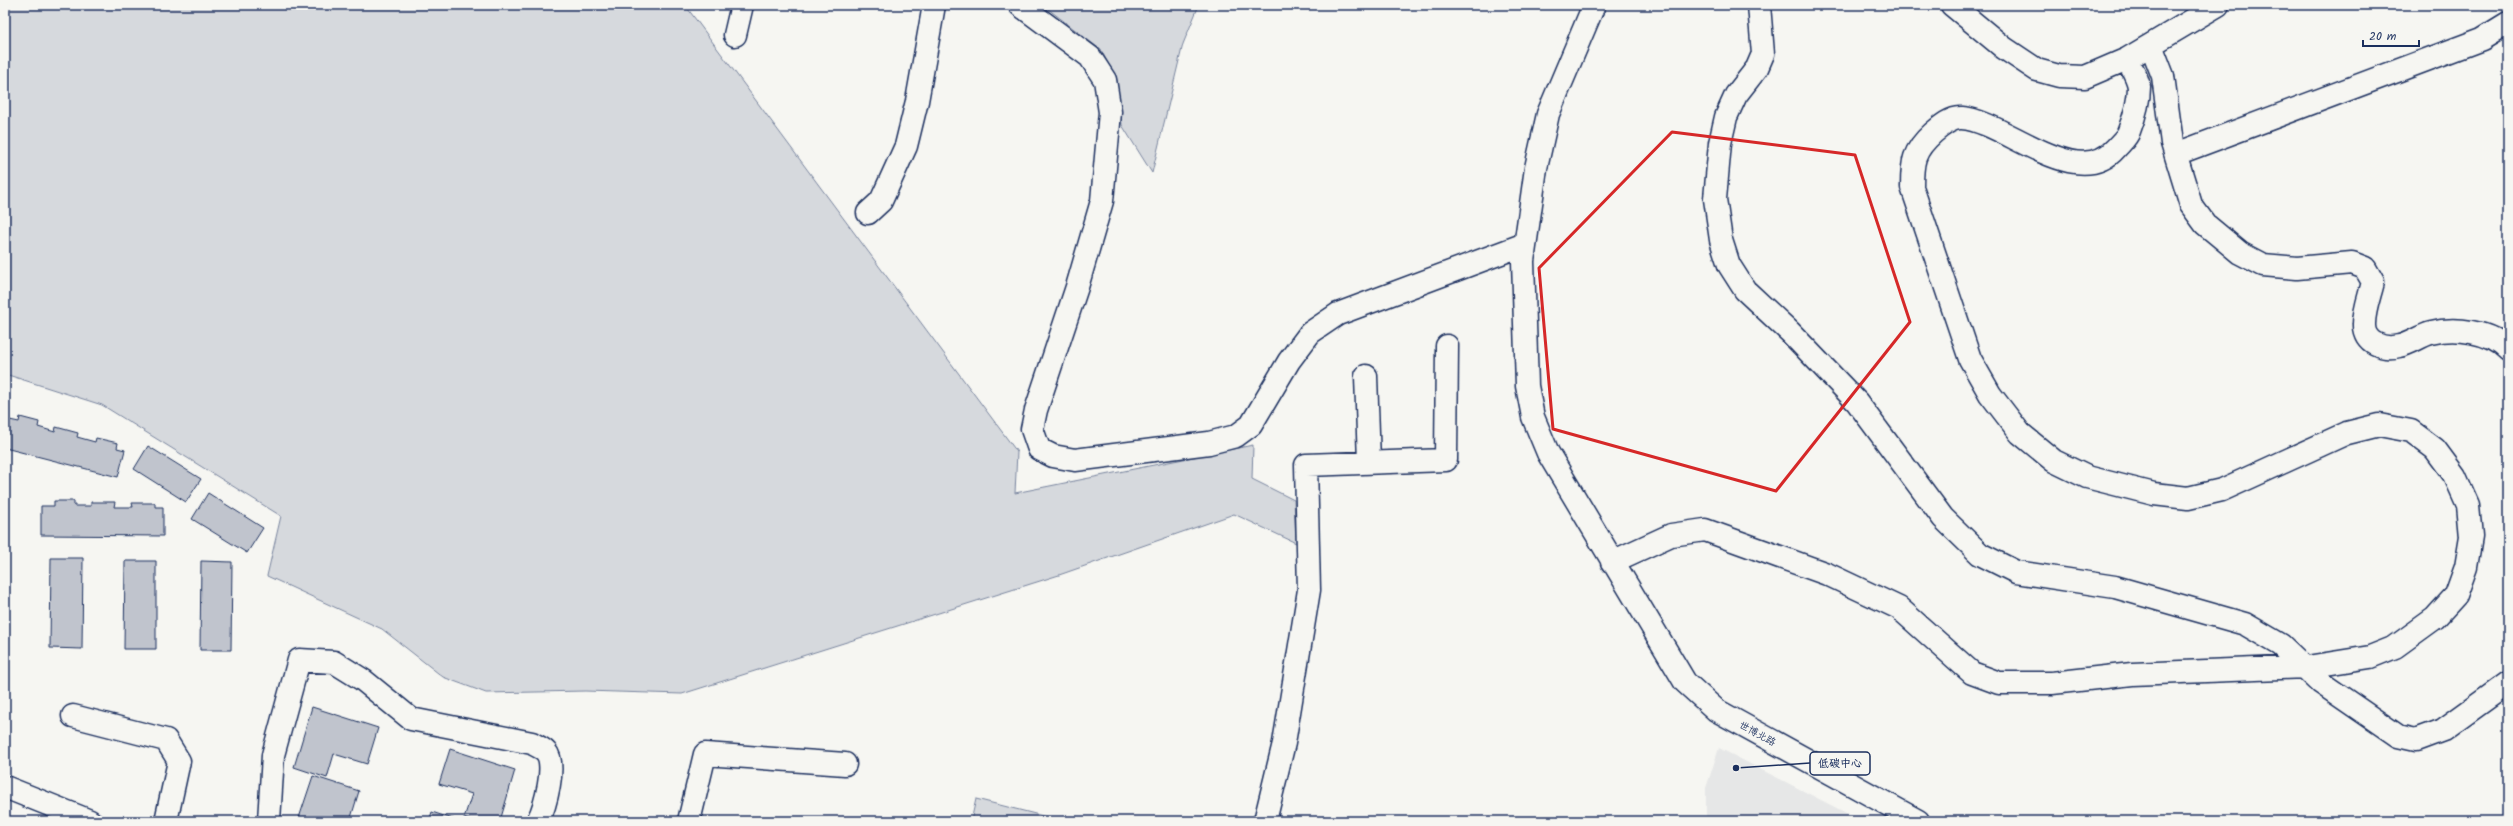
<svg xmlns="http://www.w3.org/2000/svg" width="2513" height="826" font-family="Kalam,'LXGW WenKai TC',sans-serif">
<rect width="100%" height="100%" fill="#f6f6f2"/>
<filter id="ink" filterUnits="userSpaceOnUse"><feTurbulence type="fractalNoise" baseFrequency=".025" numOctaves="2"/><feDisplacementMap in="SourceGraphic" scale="8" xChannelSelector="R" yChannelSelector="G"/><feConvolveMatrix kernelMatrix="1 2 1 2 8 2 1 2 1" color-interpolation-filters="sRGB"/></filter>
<g filter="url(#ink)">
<path fill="#e6e7e7" d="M1719 748 1862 821H1706V788Z"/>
<path fill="#d6d9dd" stroke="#78849e" d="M5 5H685L1017 452 1015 493 1253 445 1252 479 1294 500 1296 543 1234 514 1059 575 682 694 585 691 486 693 443 677 382 629 267 576 281 516 102 405 5 374Z
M1043 5H1199L1183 44 1152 173 1122 125 1117 80 1101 50Z
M976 799 1059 820V821H971Z"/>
<path fill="#c0c4cd" stroke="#1b2f5e" d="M20 417 39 422 38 427 55 432 56 427 78 433 77 437 95 442 96 438 118 443 117 448 125 450 118 477 5 448V419L19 422Z
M148 446 201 479 186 502 134 469Z
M208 493 263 528 247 553 192 519Z
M54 501H74V506H91V502H115L114 507H133L132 503H155V507H163V536L41 535V506H54Z
M51 558H83L82 649 50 648Z
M125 561H156V649H124Z
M201 561 232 562 231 650H200Z
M312 707 378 728 367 764 334 754 327 778 294 767Z
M450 749 515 770 500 821H472L464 818 472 794 439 784Z
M313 776 359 791 350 821H298Z
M432 812 459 821H429Z"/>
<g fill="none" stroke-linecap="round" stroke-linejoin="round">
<defs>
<path id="minor" d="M1020 5 1090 57 1105 80 1110 112 1102 201 1077 287 1036 410 1032 429 1039 449 1053 456 1075 460 1209 443 1236 436 1251 425 1289 361 1310 333 1338 314 1525 244
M1594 5 1548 114 1536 168 1523 261 1527 386 1533 417 1548 453 1685 682 1716 710 1918 821
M1759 5 1763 54 1757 68 1736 95 1726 117 1720 143 1715 199 1721 240 1729 265 1745 290 1790 332 1857 402 1943 518 1980 554 2016 572 2115 587 2245 624 2281 645 2321 683 2398 736 2416 740 2443 730 2508 683
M1952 5 2004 48 2037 70 2059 76 2085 77 2127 59 2218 5
M735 35 742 5
M2151 45 2163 76 2172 143 2191 205 2205 224 2240 253 2263 265 2297 268 2352 263 2365 268 2373 282C2370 295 2364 310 2364 324 2363 343 2384 350 2399 346 2410 344 2420 336 2431 333 2455 327 2490 331 2508 350
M2176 154 2482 39 2508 23
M868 213 881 201 906 146 917 101 934 5
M1366 376 1369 462
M1612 562 1671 535 1705 530 1827 574 1899 608 1972 673 1999 683H2052L2132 674 2307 667 2370 657 2395 647 2435 618 2456 595 2466 567 2471 537 2468 505 2455 476 2435 449 2411 431 2379 425 2347 433 2222 490 2188 498 2154 494 2087 477 2054 461 2020 433 1990 394 1970 359 1912 187C1912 162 1913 151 1933 133 1940 127 1951 117 1962 118 2005 121 2077 193 2116 148 2120 143 2127 138 2129 131 2134 118 2139 101 2139 87 2138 78 2131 67 2127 59
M73 716 166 740 179 761 166 821
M5 787 90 821
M269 821 273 755 299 660 334 662 363 680 411 719 532 743C536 746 543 748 546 752 557 764 545 807 538 821
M689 821 705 754 845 764
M1265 821 1284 743 1309 590 1306 465 1446 460 1447 346"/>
</defs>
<use href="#minor" stroke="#1b2f5e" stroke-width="25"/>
<use href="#minor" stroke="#f6f6f2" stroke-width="22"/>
</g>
</g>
<path fill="none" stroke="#d62828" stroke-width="3" stroke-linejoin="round" d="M1672 132 1855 155 1910 322 1776 491 1553 429 1539 268Z"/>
<g text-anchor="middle" stroke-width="4" stroke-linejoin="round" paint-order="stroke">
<g font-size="10" fill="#1b2f5e" stroke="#f6f6f2">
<text transform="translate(1758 733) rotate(29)" y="4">世博北路</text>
</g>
</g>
<path fill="none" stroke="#1b2f5e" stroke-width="1.5" d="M1736 768L1810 763"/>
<circle fill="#1b2f5e" stroke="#f6f6f2" stroke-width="1.5" cx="1736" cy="768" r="4"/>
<rect fill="#f6f6f2" stroke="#1b2f5e" stroke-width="1.5" x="1810" y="752" width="60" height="23" rx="4"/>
<g font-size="11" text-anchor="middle" font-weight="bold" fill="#1b2f5e">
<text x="1840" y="767">低碳中心</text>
</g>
<rect width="2513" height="826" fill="none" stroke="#f6f6f2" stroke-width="20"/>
<rect x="10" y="10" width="2493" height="806" fill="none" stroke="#1b2f5e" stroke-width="1.5" filter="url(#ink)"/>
<path d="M2363 40v6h56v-6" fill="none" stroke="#1b2f5e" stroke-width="2"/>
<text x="2369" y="40" font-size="12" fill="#1b2f5e" stroke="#f6f6f2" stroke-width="3" paint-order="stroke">20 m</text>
</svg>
